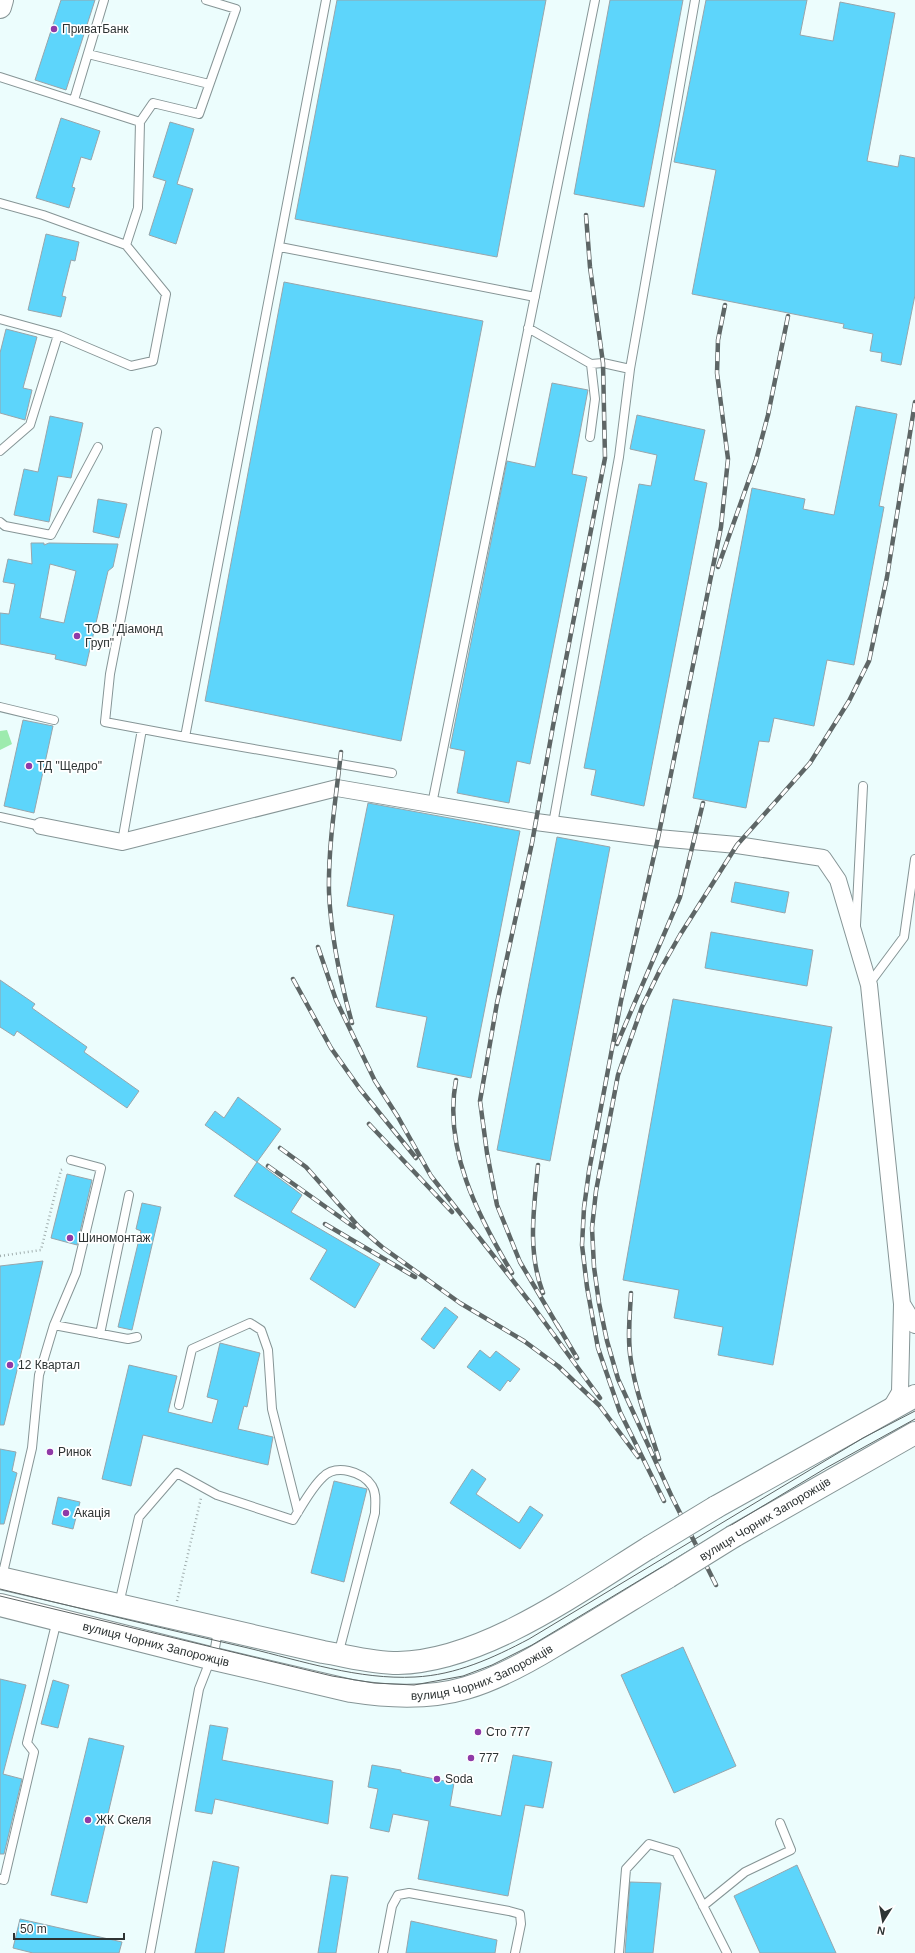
<svg xmlns="http://www.w3.org/2000/svg" width="915" height="1953" font-family="Helvetica,sans-serif">
<rect width="100%" height="100%" fill="#ecfdfd"/>
<path fill="#9debae" d="M7 730 12 744 0 750V731Z"/>
<path fill="#5dd5fb" stroke="#98a5ab" fill-rule="evenodd" d="M61 0H95L66 90 35 80Z
M337 0H546L497 257 295 219Z
M610 0H683L644 207 574 194Z
M706 0H807L800 35 833 41 840 2 895 13 867 161 898 167 900 155 915 158V295L901 365 881 361 882 353 870 351 873 334 843 328 844 324 692 294 716 170 674 162Z
M61 118 100 131 91 160 81 157 72 187 75 188 69 208 36 198Z
M170 122 194 129 177 184 193 189 176 244 149 235 166 181 153 177Z
M46 234 79 242 75 261 71 260 62 296 66 297 61 317 28 310Z
M284 282 483 321 401 741 205 701Z
M6 329 37 337 23 388 32 390 25 420 0 413V353Z
M552 383 588 390 572 474 587 477 530 764 517 761 509 803 457 793 465 751 450 748 507 461 535 467Z
M856 406 897 414 879 506 884 507 854 665 827 660 814 726 774 718 769 742 759 741 746 808 693 798 752 488 805 499 803 509 834 515Z
M637 415 705 430 694 480 707 483 644 806 591 795 596 770 584 768 639 484 651 486 657 455 630 449Z
M50 416 83 423 71 478 58 476 49 522 14 515 24 469 38 472Z
M98 499 127 504 119 538 93 532Z
M31 543H44V545L49 543 118 544 113 567 108 571 86 666 55 659 56 655 0 644V613L9 614 15 584 3 582 8 559 32 564ZM50 564 76 571 64 623 40 618Z
M23 720 53 726 34 813 4 806Z
M368 803 520 831 471 1078 417 1067 427 1017 376 1007 394 915 347 906Z
M557 837 610 847 550 1161 497 1150Z
M735 882 789 892 785 913 731 902Z
M711 932 813 950 807 986 705 968Z
M0 980 35 1004 32 1008 87 1047 84 1052 139 1091 127 1108 17 1031 14 1036 0 1027Z
M673 999 832 1027 773 1365 718 1355 723 1327 674 1318 679 1290 623 1280Z
M238 1097 281 1129 257 1162 205 1125 215 1111 224 1118Z
M257 1162 302 1195 291 1212 380 1264 355 1308 310 1279 327 1250 234 1196Z
M67 1174 92 1180 77 1245 51 1238Z
M142 1203 161 1207 132 1330 118 1327 141 1231 136 1229Z
M43 1261 4 1425H0V1266Z
M445 1307 458 1317 434 1349 421 1339Z
M220 1343 260 1353 247 1407 244 1406 238 1429 273 1437 268 1465 143 1435 131 1486 102 1479 129 1365 177 1376 168 1412 212 1423 218 1400 207 1397Z
M480 1350 490 1358 496 1351 520 1369 510 1382 508 1380 500 1391 467 1367Z
M0 1449 16 1452 12 1471 17 1473 4 1524H0Z
M472 1469 486 1479 476 1494 519 1523 530 1506 543 1515 520 1549 450 1503Z
M334 1481 367 1489 344 1582 311 1573Z
M58 1497 80 1502 73 1529 52 1524Z
M683 1647 736 1766 674 1793 621 1675Z
M0 1679 26 1685 3 1774 22 1779 4 1854H0Z
M53 1680 69 1685 58 1728 41 1724Z
M210 1725 228 1728 222 1760 333 1781 328 1824 215 1799 212 1814 195 1811Z
M89 1738 124 1746 87 1903 51 1895Z
M513 1755 552 1762 543 1808 525 1805 508 1896 418 1879 429 1821 393 1814 389 1832 370 1828 378 1789 368 1787 372 1765 401 1770V1772L454 1783 450 1806 501 1816Z
M213 1861 239 1867 224 1953H195Z
M797 1865 836 1953H760L734 1896Z
M331 1875 348 1877 336 1953H318Z
M630 1882 661 1883 653 1953H625Z
M20 1919 122 1942 119 1953H33L13 1948Z
M411 1921 497 1940 495 1953H406Z"/>
<g fill="none" stroke-linecap="round" stroke-linejoin="round">
<defs>
<path id="lane" d="M326 0 185 737 392 773
M88 54 209 84
M0 77 140 122 138 208 126 245
M74 100 104 0
M140 122 153 103 199 114 236 9 206 0
M0 203 43 215 126 245 166 294 153 361 131 366 58 335 0 319
M280 247 535 297
M528 328 591 364 603 363 630 369 619 457 553 824
M630 369 695 0
M157 432 110 674 105 722 185 737
M590 437 595 399 591 364
M0 451 30 425 58 335
M0 522 5 526 51 535 98 447
M0 707 54 720
M432 804 595 0
M0 817 41 826
M122 842 142 729
M856 925 863 786
M869 984 904 937 915 859
M54 1325 128 1339 137 1337
M100 1334 129 1195
M179 1405 192 1349 250 1323 261 1330 268 1350 272 1409 298 1512
M2 1577 32 1448 39 1375 54 1325 76 1273 101 1168 71 1160
M119 1604 139 1517 177 1473 217 1495 293 1520C302 1506 311 1488 323 1477 336 1464 362 1471 372 1486 377 1494 375 1503 375 1513L338 1655
M0 1879 4 1880 34 1752 27 1743 57 1620
M703 1906 745 1872 791 1850 780 1823
M150 1953 199 1689 215 1648 218 1630
M383 1953 392 1906 398 1895 409 1893 509 1911 520 1914 521 1924 515 1953
M619 1953 626 1869 649 1844 676 1852 727 1953"/>
<path id="street" d="M41 826 122 842 337 788 536 822 658 838 737 845 823 858 838 880 869 985 902 1304 900 1392 890 1409
M902 1304 915 1325"/>
<g id="secondary">
<path d="M0 7 2 0"/>
<path d="M716 1507 915 1396"/>
<path d="M734 1536 915 1433"/>
<path d="M0 1578 323 1652C348 1656 372 1663 398 1663 484 1661 579 1591 650 1547"/>
<path id="s1" d="M0 1605 210 1658 351 1691C389 1697 429 1699 466 1688 497 1679 526 1663 554 1646 592 1624 630 1600 668 1577"/>
</g>
</defs>
<use href="#lane" stroke="#869596" stroke-width="10"/>
<use href="#street" stroke="#869596" stroke-width="18"/>
<use href="#secondary" stroke="#869596" stroke-width="24"/>
<path stroke="#a1aeae" stroke-width="2.5" stroke-dasharray="1 3" stroke-linecap="butt" d="M0 1256 41 1250 61 1170 64 1168
M177 1601 201 1498"/>
<use href="#lane" stroke="#fff" stroke-width="8"/>
<use href="#street" stroke="#fff" stroke-width="16"/>
<use href="#secondary" stroke="#fff" stroke-width="22"/>
<path stroke="#5e6666" stroke-width="1" d="M0 1589C83 1609 165 1629 248 1648 302 1661 359 1680 415 1677 456 1675 493 1658 529 1639L863 1438 915 1411
M0 1596 332 1676 374 1683 414 1685 463 1676 492 1665 532 1645 826 1468 915 1419"/>
<defs>
<path id="rail" d="M718 567 756 460 768 415 788 316
M341 752C336 798 328 846 329 892 331 937 340 980 352 1023
M318 947 336 1000 375 1081 398 1117 431 1176 532 1305 600 1398
M293 979 331 1048 360 1089 416 1158
M617 1044 680 897 703 803
M456 1080C443 1149 478 1216 512 1273
M369 1124 452 1212
M280 1148 306 1167 359 1227 382 1247 460 1303 524 1341 558 1366 599 1405 638 1457
M538 1165C534 1208 527 1251 543 1293
M268 1166 354 1227
M325 1224 415 1277
M631 1293C630 1315 627 1338 631 1361 636 1394 649 1427 659 1459
M557 1324 577 1358
M559 1328 520 1262 497 1205 487 1153 480 1101 497 1003 532 843 553 726 605 458 603 363 590 267 586 215
M664 1501 620 1412 598 1348 587 1287 582 1245 584 1208 589 1171 621 1001 658 838 721 527 728 459 717 373 718 340 725 305
M716 1585 671 1495 618 1379 607 1341 599 1303 594 1267 592 1228 596 1191 618 1075 642 1007 660 970 680 935 737 845 810 763 849 701 869 661 887 577 915 402"/>
</defs>
<use href="#rail" stroke="#5e6666" stroke-width="4.5"/>
<use href="#rail" stroke="#fff" stroke-width="3" stroke-dasharray="9" stroke-linecap="butt"/>
<defs>
<path id="secondary-bridge" d="M650 1547 716 1507
M668 1577 734 1536"/>
</defs>
<use href="#secondary-bridge" stroke="#869596" stroke-width="24" stroke-linecap="butt"/>
<use href="#secondary-bridge" stroke="#fff" stroke-width="22"/>
</g>
<g fill="#8f3aa7" stroke="#fff" stroke-width="1.5">
<circle cx="54" cy="29" r="4"/>
<circle cx="77" cy="636" r="4"/>
<circle cx="29" cy="766" r="4"/>
<circle cx="70" cy="1238" r="4"/>
<circle cx="10" cy="1365" r="4"/>
<circle cx="50" cy="1452" r="4"/>
<circle cx="66" cy="1513" r="4"/>
<circle cx="478" cy="1732" r="4"/>
<circle cx="471" cy="1758" r="4"/>
<circle cx="437" cy="1779" r="4"/>
<circle cx="88" cy="1820" r="4"/>
</g>
<g text-anchor="middle" stroke-width="3.5" stroke-linejoin="round" paint-order="stroke">
<g font-size="12" fill="#2d3333" stroke="#fff" text-anchor="start">
<text x="62" y="33">ПриватБанк</text>
<text x="85" y="633">ТОВ "Діамонд<tspan x="85" dy="14">Груп"</tspan></text>
<text x="37" y="770">ТД "Щедро"</text>
<text x="78" y="1242">Шиномонтаж</text>
<text x="18" y="1369">12 Квартал</text>
<text x="58" y="1456">Ринок</text>
<text x="74" y="1517">Акація</text>
<text x="486" y="1736">Сто 777</text>
<text x="479" y="1762">777</text>
<text x="445" y="1783">Soda</text>
<text x="96" y="1824">ЖК Скеля</text>
</g>
<g font-size="12" fill="#2d3333" stroke="#fff">
<text transform="translate(765 1519) rotate(-31)" y="4">вулиця Чорних Запорожців</text>
<text dy="4" stroke="none"><textPath href="#s1" startOffset="161">вулиця Чорних Запорожців</textPath></text>
<text dy="4" stroke="none"><textPath href="#s1" startOffset="497">вулиця Чорних Запорожців</textPath></text>
</g>
</g>
<g transform="translate(883 1921) rotate(191)" stroke="#ffffff" stroke-width="3" paint-order="stroke">
<path d="M0-3L7 15L0 10L-7 15Z" fill="#2d3333"/>
<text y="-6" font-size="11" font-weight="bold" text-anchor="middle" fill="#2d3333">N</text>
</g>
<path d="M14 1933v6h110v-6" fill="none" stroke="#2d3333" stroke-width="2"/>
<text x="20" y="1933" font-size="12" fill="#2d3333" stroke="#ffffff" stroke-width="3" paint-order="stroke">50 m</text>
</svg>
